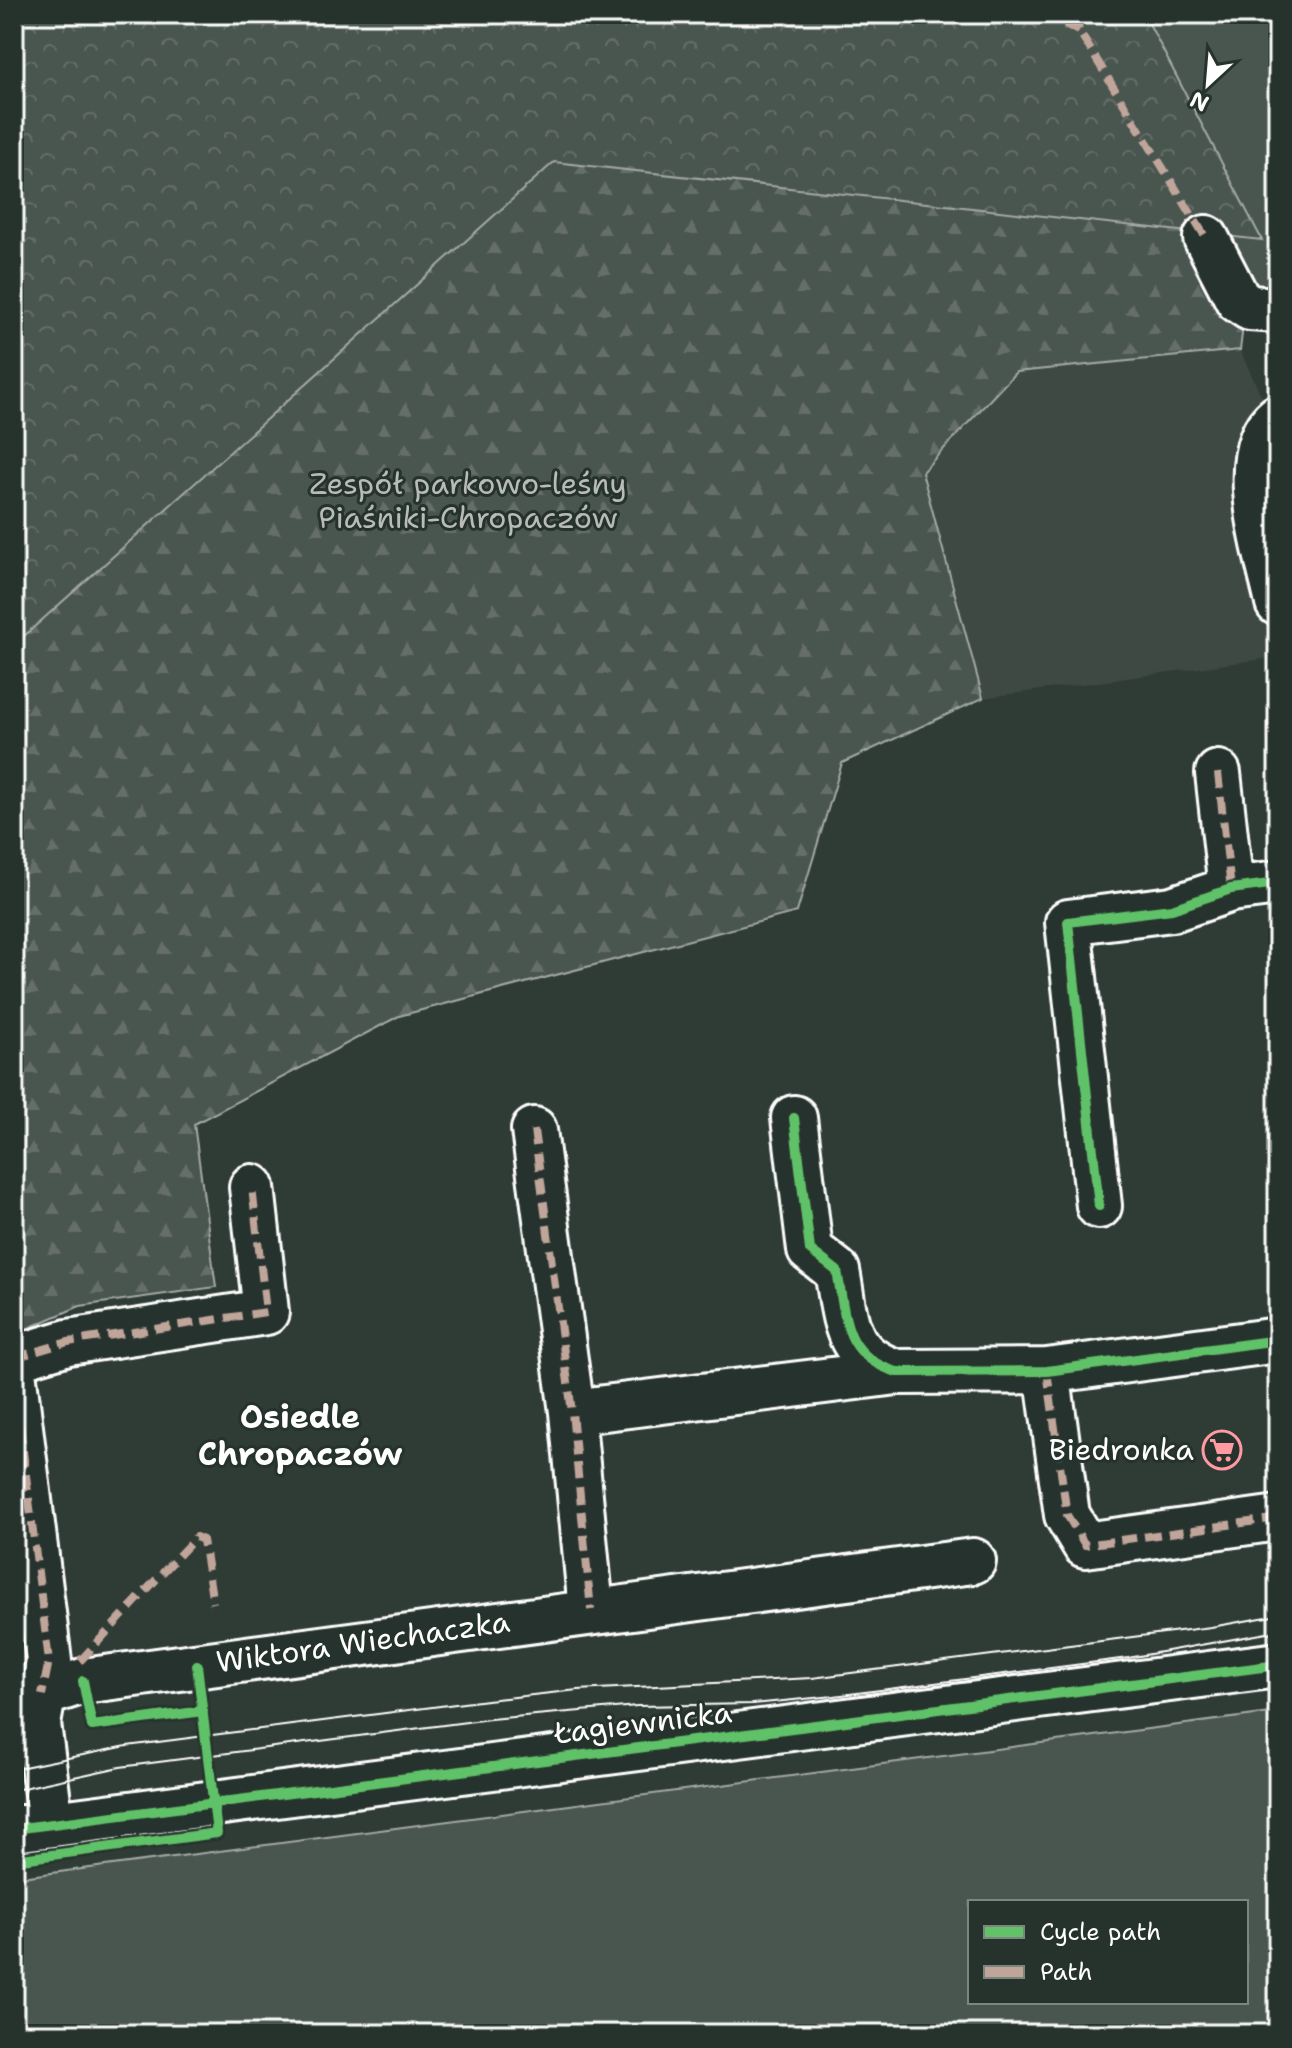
<svg xmlns="http://www.w3.org/2000/svg" width="1292" height="2048" font-family="'Shantell Sans',sans-serif">
<defs>
<pattern id="forest-firs" width="22" height="20" patternUnits="userSpaceOnUse" patternTransform="scale(2)"><rect width="22" height="20" fill="#4a544f"/><path d="M5 1l3.5 6h-7zM16 11l3.5 6h-7z" fill="#656e69"/></pattern>
<pattern id="park-crowns" width="20" height="18" patternUnits="userSpaceOnUse" patternTransform="scale(2)"><rect width="20" height="18" fill="#4a544f"/><path d="M2 6a3 3 0 1 1 6 0M12 15a3 3 0 1 1 6 0" fill="none" stroke="#656e69"/></pattern>
</defs>
<rect width="100%" height="100%" fill="#2f3b35"/>
<filter id="ink" filterUnits="userSpaceOnUse"><feTurbulence type="fractalNoise" baseFrequency=".0125" numOctaves="2"/><feDisplacementMap in="SourceGraphic" scale="16" xChannelSelector="R" yChannelSelector="G"/><feConvolveMatrix kernelMatrix="1 2 1 2 8 2 1 2 1" color-interpolation-filters="sRGB"/></filter>
<g filter="url(#ink)">
<path fill="#3c4842" d="M1240 350 1278 431V657L983 698 922 472 1016 372Z"/>
<path fill="#4a544f" stroke="#a4aaa7" stroke-width="2" fill-rule="evenodd" d="M1132 14H1278V293L1247 294Z
M1278 1712V2034H14V1878ZM970 1902H1246V2002H970Z"/>
<path fill="url(#forest-firs)" stroke="#a4aaa7" stroke-width="2" d="M14 14H1132L1247 294 1240 350 1016 372 922 472 983 698 842 763 797 912 399 1016 194 1124 216 1287 80 1306 14 1334Z"/>
<path fill="url(#park-crowns)" stroke="#a4aaa7" stroke-width="2" d="M14 14H1144L1262 240 554 162 14 645Z"/>
<g fill="none" stroke-linecap="round" stroke-linejoin="round">
<defs>
<path id="minor" d="M1206 238 1238 300 1250 308 1278 310
M1278 417C1233 452 1268 556 1278 603
M1218 773 1231 889
M794 1118 810 1250 837 1271C846 1318 843 1356 897 1372
M534 1130 572 1412 591 1610
M1099 1206 1068 922 1172 909 1231 889 1278 883
M14 1358 68 1342 266 1312 252 1187
M1047 1371 1067 1515 1085 1545 1278 1518
M14 1379 49 1661 38 1724 51 1824
M572 1412 897 1372 1047 1371 1278 1340
M14 1704 83 1681 973 1561
M14 1829 1278 1665"/>
</defs>
<use href="#minor" stroke="#fff" stroke-width="50"/>
<use href="#minor" stroke="#26332d" stroke-width="44"/>
<path stroke="#fff" stroke-width="2" d="M14 1769 127 1746 487 1700 578 1690 812 1678 1211 1627 1278 1615
M14 1790 120 1767 490 1719 637 1706 753 1704 834 1696 1128 1658 1278 1631"/>
<path stroke="#c0a59a" stroke-width="8" stroke-dasharray="16 8" stroke-linecap="butt" d="M1043 14 1079 31
M1076 14 1079 31 1206 238
M1218 773 1231 889
M534 1130 572 1412 591 1610
M14 1358 68 1342 266 1312 252 1187
M1047 1371 1067 1515 1085 1545 1278 1518
M14 1379 49 1661 42 1695
M80 1661 196 1537 203 1540 213 1603"/>
<defs>
<path id="cycleway" d="M794 1118 810 1250 837 1271C846 1318 843 1356 897 1372L1047 1371 1278 1340
M1099 1206 1068 922 1172 909 1231 889 1278 883
M83 1681 92 1726 203 1711
M14 1829 1278 1665
M14 1860 217 1833 197 1665"/>
</defs>
<use href="#cycleway" stroke="#26332d" stroke-width="15"/>
<use href="#cycleway" stroke="#61c268" stroke-width="10"/>
</g>
</g>
<defs>
<symbol id="supermarket-ring" viewBox="-11 -11 22 22"><circle r="9.5" fill="#26332d" stroke="#ff9aa2" stroke-width="1.5"/><path d="M-6-5.5h2.5l.6 2H6L4.5 2H-2.5L-4.4-4H-6ZM-1.5 3.2a1.3 1.3 0 1 0 .1 0ZM3 3.2a1.3 1.3 0 1 0 .1 0Z" fill="#ff9aa2"/></symbol>
</defs>
<g fill-rule="evenodd">
<use href="#supermarket-ring" x="1200" y="1428" width="44" height="44"/>
</g>
<g text-anchor="middle" stroke-width="6" stroke-linejoin="round" paint-order="stroke">
<g font-size="30" fill="#b7bbb9" stroke="#26332d">
<text x="468" y="494">Zespół parkowo-leśny<tspan x="468" dy="34">Piaśniki-Chropaczów</tspan></text>
</g>
<g font-size="30" fill="#fff" stroke="#26332d" text-anchor="end">
<text x="1194" y="1460">Biedronka</text>
</g>
<g font-size="30" fill="#fff" stroke="#26332d">
<text transform="translate(363 1642) rotate(-8)" y="10">Wiktora Wiechaczka</text>
<text transform="translate(643 1723) rotate(-7)" y="10">Łagiewnicka</text>
</g>
<g font-size="32" font-weight="bold" fill="#fff" stroke="#26332d">
<text x="300" y="1428">Osiedle<tspan x="300" dy="37">Chropaczów</tspan></text>
</g>
</g>
<rect width="1292" height="2048" fill="none" stroke="#26332d" stroke-width="48"/>
<rect x="24" y="24" width="1244" height="2000" fill="none" stroke="#fff" stroke-width="3" filter="url(#ink)"/>
<rect x="968" y="1900" width="280" height="104" fill="#26332d" stroke="#7d8581" stroke-width="2"/>
<rect x="984" y="1926" width="40" height="12" fill="#61c268" stroke="#7d8581" stroke-width="2"/>
<text x="1040" y="1940" font-size="24" fill="#ffffff">Cycle path</text>
<rect x="984" y="1966" width="40" height="12" fill="#c0a59a" stroke="#7d8581" stroke-width="2"/>
<text x="1040" y="1980" font-size="24" fill="#ffffff">Path</text>
<g transform="translate(1208 84) rotate(206)" stroke="#26332d" stroke-width="6" paint-order="stroke">
<path d="M0-6L14 30L0 20L-14 30Z" fill="#ffffff"/>
<text y="-12" font-size="22" font-weight="bold" text-anchor="middle" fill="#ffffff">N</text>
</g>
</svg>
